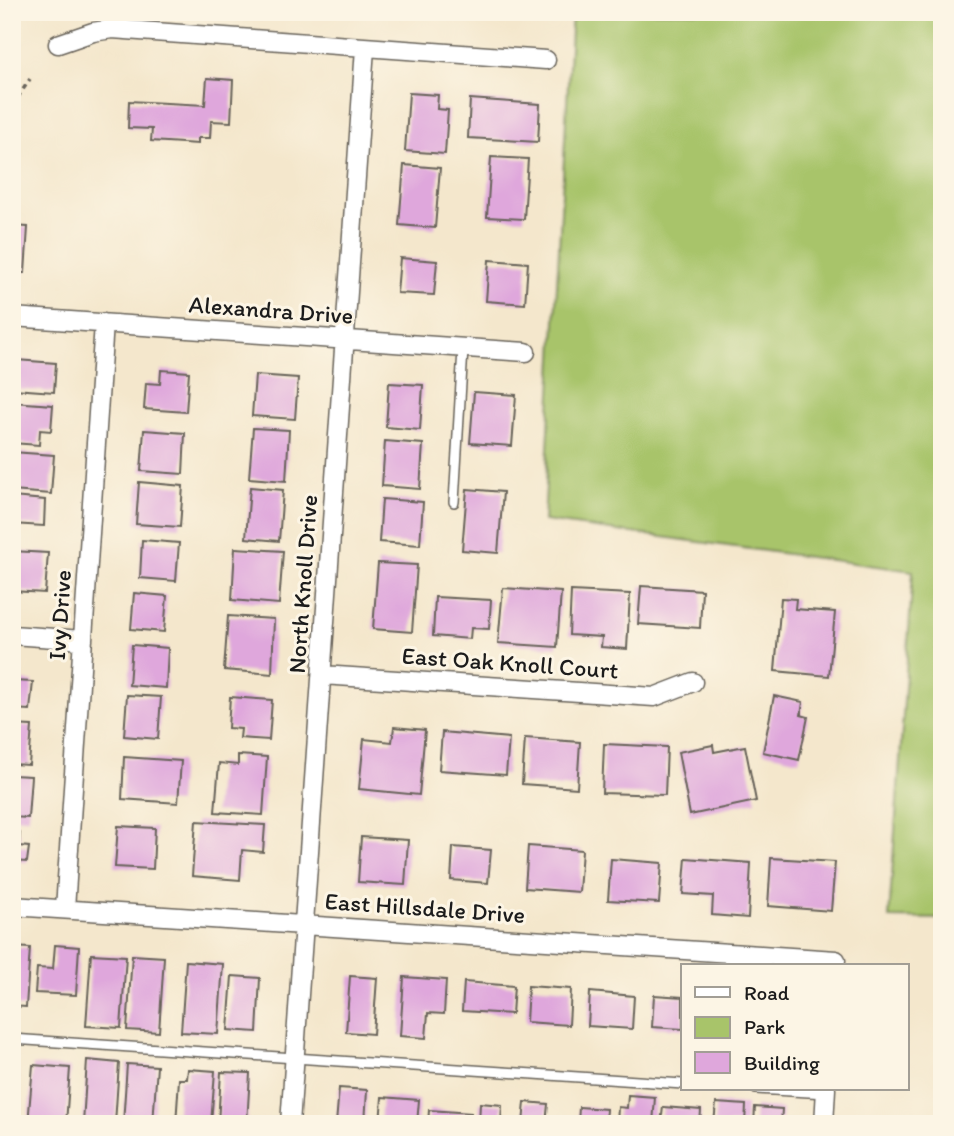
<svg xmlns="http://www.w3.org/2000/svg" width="954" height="1136" font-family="Itim,sans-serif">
<rect width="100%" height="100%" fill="#fcf5e5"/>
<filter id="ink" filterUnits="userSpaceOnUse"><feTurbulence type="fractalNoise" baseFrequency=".0143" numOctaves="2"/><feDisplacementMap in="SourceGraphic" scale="14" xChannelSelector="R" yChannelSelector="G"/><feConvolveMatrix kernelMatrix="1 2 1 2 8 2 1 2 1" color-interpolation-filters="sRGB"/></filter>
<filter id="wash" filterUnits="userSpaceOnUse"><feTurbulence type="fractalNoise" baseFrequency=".00686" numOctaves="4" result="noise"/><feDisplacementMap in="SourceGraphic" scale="28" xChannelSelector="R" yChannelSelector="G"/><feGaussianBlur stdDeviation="1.57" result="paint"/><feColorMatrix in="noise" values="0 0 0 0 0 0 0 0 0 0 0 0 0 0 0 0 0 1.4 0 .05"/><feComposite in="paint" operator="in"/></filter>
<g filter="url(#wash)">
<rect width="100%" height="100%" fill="#f4e7cc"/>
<path fill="#a8c46a" stroke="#627043" stroke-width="2" d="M572 12H942V919L889 918 913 571 544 521Z"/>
<g id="blocks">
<path fill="#dfa7dc" d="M207 78 233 80 231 122 211 121 210 138H198V144L151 141 152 129 128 128 129 101 205 105Z
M409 93 438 95 437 109 448 110 445 154 405 151Z
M470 99 540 104 538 142 468 138Z
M491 157 528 159 524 219 487 217Z
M404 165 440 168 435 228 399 225Z
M12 226 28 227 25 273H12Z
M400 258 437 261 434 295 397 293Z
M489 260 528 263 525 304 486 301Z
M16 360 56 363 54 392 14 389Z
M161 370 189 372 186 412 144 409 146 383 160 384Z
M255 375 298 378 295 419 252 416Z
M389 383 423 385 420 430 386 427Z
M474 392 516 395 512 446 470 443Z
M12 402 53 405 51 431 40 430 39 445 12 443Z
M253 428 289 430 286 481 249 478Z
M144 430 185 433 183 474 141 471Z
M385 441 423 444 420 489 382 486Z
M12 452 54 455 51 494 12 491Z
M139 482 183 486 180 527 136 524Z
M250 487 283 490 279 541 246 538Z
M467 489 503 492 498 553 462 550Z
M12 497 45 500 44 526 12 524Z
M382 499 423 502 420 545 379 542Z
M142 540 179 543 176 581 140 578Z
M235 548 283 551 279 604 232 600Z
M12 551 48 553 45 593 12 591Z
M378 563 417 565 412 632 373 629Z
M641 586 702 590 700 628 638 624Z
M503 588 561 592 557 647 498 643Z
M571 591 630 594 627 649 601 647 602 637 569 635Z
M134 593 167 596 164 632 131 629Z
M435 597 491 600 489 629 471 628 470 639 433 636Z
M781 598 796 599 795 609 835 612 829 676 775 671Z
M228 616 274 619 272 674 224 670Z
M132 645 168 648 166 688 129 685Z
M12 681 33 682 30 710 12 709Z
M127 695 161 697 158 739 124 736Z
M774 696 803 702 801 715 808 717 799 760 763 752Z
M230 697 272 700 269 740 240 738 241 729 228 728Z
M12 725 32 726 29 765 12 764Z
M394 727 425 730 419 795 359 789 364 739 392 742Z
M442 732 509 738 506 775 439 770Z
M525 738 580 742 577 788 522 784Z
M604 744 667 747 665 795 602 793Z
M713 745 714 752 745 746 756 801 690 815 678 752Z
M238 755 267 757 263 815 215 812 219 763 238 765Z
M124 757 181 761 178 803 122 799Z
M12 775 31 776 28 818 12 817Z
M196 821 265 825 263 852 242 850 240 880 192 876Z
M118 826 155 828 153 869 115 867Z
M12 832 20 833 19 846 29 847 27 862 12 861Z
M361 837 408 840 405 885 358 882Z
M528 846 582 850 579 892 525 888Z
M453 847 491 850 488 883 451 880Z
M686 858 751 863 748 918 712 915 713 896 683 894Z
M771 858 835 862 831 911 768 906Z
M611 859 662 863 659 903 608 900Z
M55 945 79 947 76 995 35 993 37 968 53 969Z
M12 947 30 948 26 1007 12 1006Z
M91 954 126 956 121 1028 86 1026Z
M132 955 164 957 159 1032 127 1030Z
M186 961 223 964 218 1034 181 1032Z
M232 976 260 978 257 1032 228 1030Z
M350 976 377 978 373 1034 346 1032Z
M404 977 446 980 444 1014 428 1013 426 1038 400 1036Z
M464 982 514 986 512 1014 462 1011Z
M528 986 571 989 569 1025 526 1022Z
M590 992 634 996 632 1029 588 1026Z
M654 995 683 997V1029L652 1027Z
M87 1060 119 1063 115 1124H83Z
M127 1064 157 1066 153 1124H123Z
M33 1065 70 1068 66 1124H28Z
M188 1069 215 1071 211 1124H176L179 1079H187Z
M221 1072 250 1073 247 1124H218Z
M12 1073H19L14 1124H12Z
M339 1088 367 1090 365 1124H336Z
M628 1095 655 1097 653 1124H617L618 1107 627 1108Z
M382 1097 419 1100 417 1124H380Z
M525 1102 548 1104 546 1124H523Z
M480 1103 502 1105 501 1124H479Z
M716 1103 746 1105 745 1124H714Z
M579 1107 606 1109 605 1124H578Z
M663 1107 701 1110 700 1124H661Z
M755 1107 782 1109 781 1124H754Z
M429 1110 471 1113V1124H428Z"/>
</g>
</g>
<g filter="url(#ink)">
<use href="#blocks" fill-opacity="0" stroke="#68635a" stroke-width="2"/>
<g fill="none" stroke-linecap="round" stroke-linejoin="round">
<defs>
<path id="service" d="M454 502 463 349
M12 1039 683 1084
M756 1089 826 1093"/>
<path id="minor" d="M58 44 93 32 112 29 546 60
M12 317 526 352
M12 635 83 640
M322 675 654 697 693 682
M12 906 836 960 835 966
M65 909 104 323
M290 1124 365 48
M824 1124 826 1089"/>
</defs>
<use href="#service" stroke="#68635a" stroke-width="12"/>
<use href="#minor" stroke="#68635a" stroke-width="21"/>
<path stroke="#68635a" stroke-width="3.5" stroke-dasharray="5 5" stroke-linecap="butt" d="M12 106 30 79"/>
<use href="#service" stroke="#fff" stroke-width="9"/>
<use href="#minor" stroke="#fff" stroke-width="18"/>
</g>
</g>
<g text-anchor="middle" stroke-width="6" stroke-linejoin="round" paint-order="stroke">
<g font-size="24" fill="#1c1c1c" stroke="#fcf5e5">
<text transform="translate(271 310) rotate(4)" y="8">Alexandra Drive</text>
<text transform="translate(303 584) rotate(-86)" y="8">North Knoll Drive</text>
<text transform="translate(60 615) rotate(-86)" y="8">Ivy Drive</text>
<text transform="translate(510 663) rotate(4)" y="8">East Oak Knoll Court</text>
<text transform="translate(425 908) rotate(4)" y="8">East Hillsdale Drive</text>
</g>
</g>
<rect width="954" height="1136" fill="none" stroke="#fcf5e5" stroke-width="42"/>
<rect x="681" y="964" width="228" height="126" fill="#fcf5e5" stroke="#a29e95" stroke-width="2"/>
<rect x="695" y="987" width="35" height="10" fill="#ffffff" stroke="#a29e95" stroke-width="2"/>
<text x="744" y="1000" font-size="21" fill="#1c1c1c">Road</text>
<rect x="695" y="1017" width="35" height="21" fill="#a8c46a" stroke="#a29e95" stroke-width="2"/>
<text x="744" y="1034" font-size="21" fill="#1c1c1c">Park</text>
<rect x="695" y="1052" width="35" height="21" fill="#dfa7dc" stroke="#a29e95" stroke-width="2"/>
<text x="744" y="1070" font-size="21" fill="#1c1c1c">Building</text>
</svg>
